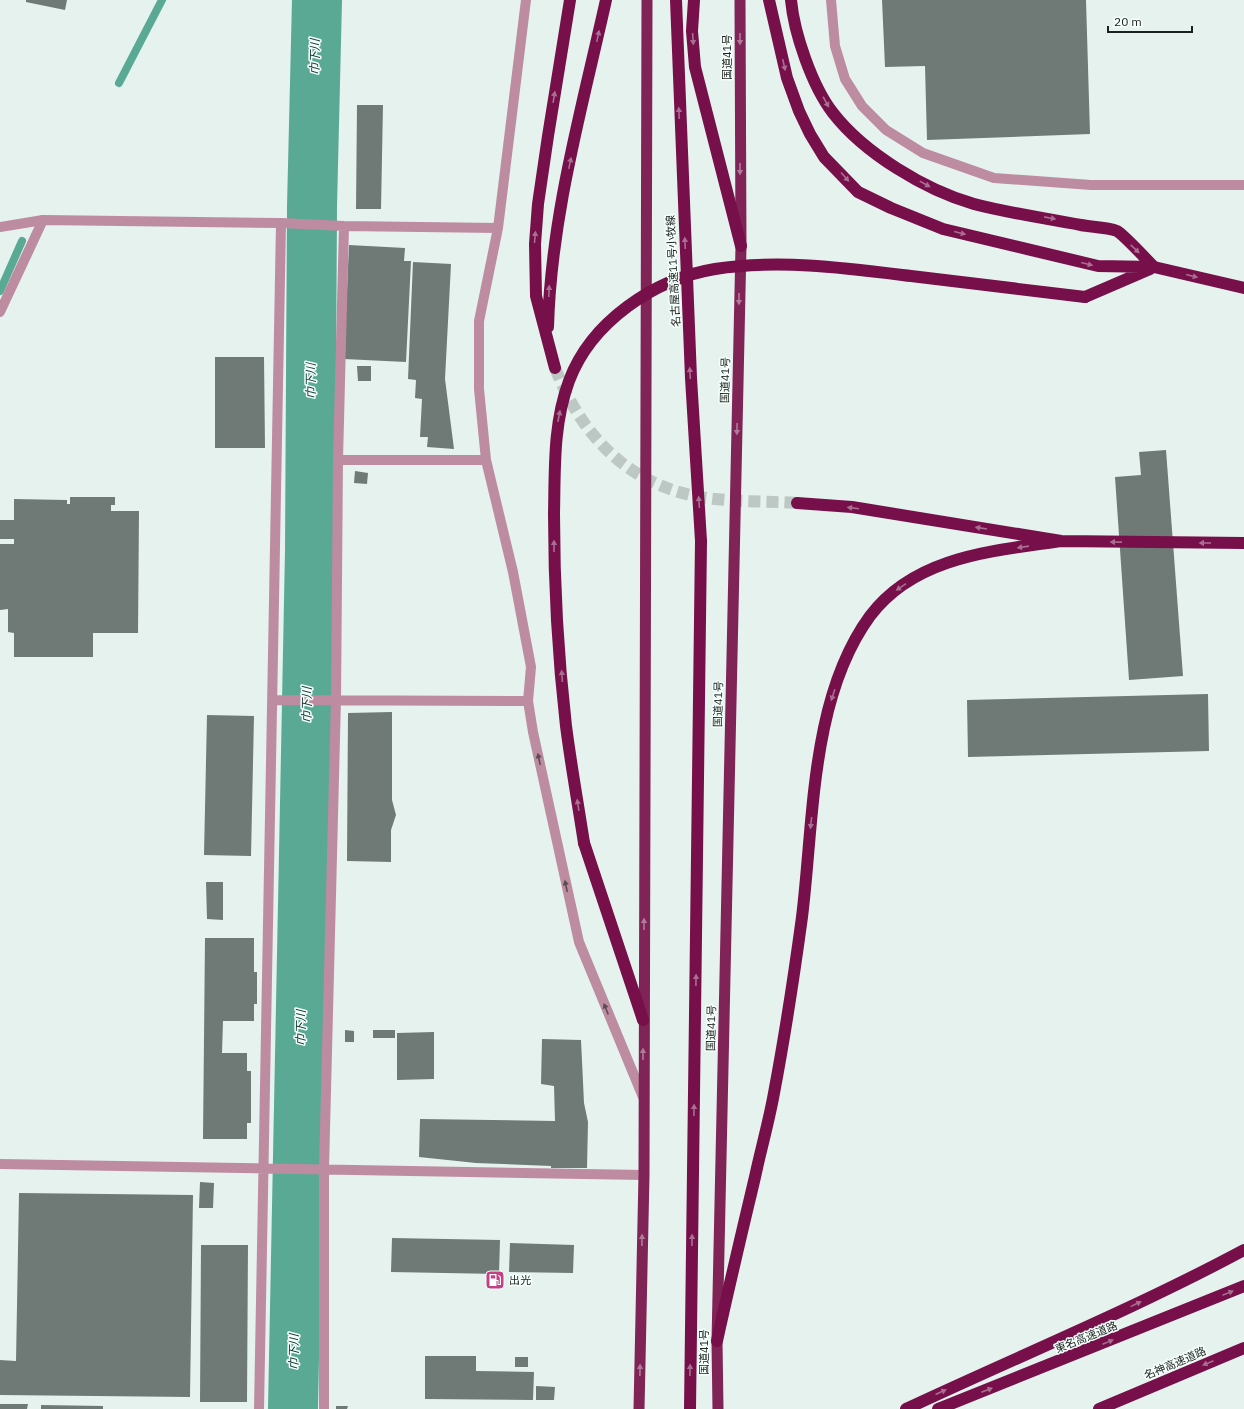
<svg xmlns="http://www.w3.org/2000/svg" width="1244" height="1409" font-family="'IBM Plex Sans','Noto Sans JP',sans-serif">
<rect width="100%" height="100%" fill="#e5f2ee"/>
<g fill="none" stroke-linecap="round" stroke-linejoin="round">
<path stroke="#5aa994" stroke-width="8" d="M119 83 162 0
M0 291 22 241"/>
<path stroke="#5aa994" stroke-width="50" d="M293 1409 310 551 312 207 317 0"/>
</g>
<path fill="#6f7a76" d="M26 0H67L65 10 26 2Z
M882 0H1086L1090 134 927 140 925 66 885 67Z
M357 105H383L381 209H356Z
M349 245 405 248 404 261H411L406 362 344 359Z
M413 262 451 264 445 379 454 449 427 447 428 437H420L422 399 415 398 416 380 408 379Z
M215 357H264L265 448H215Z
M357 366H371V381H358Z
M1166 450 1183 676 1129 680 1115 477 1141 475 1139 452Z
M355 471 368 473 367 484 354 483Z
M70 497H115V505H111V511H139L138 633H93V657H14V633L8 632V609L0 610V544H14V539H0V520H14V499L67 500V504H70Z
M1208 694 1209 751 968 757 967 700Z
M392 712V800L396 815 391 830V862L347 861 348 713Z
M207 715 254 716 251 856 204 855Z
M206 882H223V920L207 919Z
M205 938H254V972H257V1004H254V1021H223L222 1053H247V1071H251V1123H247V1139H203Z
M345 1030 354 1031V1042H345Z
M373 1030H395V1038H373Z
M434 1032V1079L397 1080V1033Z
M542 1039 581 1040 584 1103 588 1122 587 1168H551V1166L476 1163 419 1157 420 1119 555 1121 554 1086 541 1084Z
M200 1182 214 1183 213 1208H199Z
M19 1193 193 1195 190 1397 0 1395V1360L16 1361Z
M392 1238 500 1240 499 1274 391 1272Z
M510 1243 574 1245 573 1273 509 1272Z
M201 1245H248L247 1402H200Z
M425 1356H476V1371L534 1372 533 1400 425 1399Z
M515 1357H528V1367H515Z
M536 1386 555 1387 554 1400H536Z
M0 1404H28L27 1409H0Z
M41 1405 103 1406V1409H41Z
M336 1406H348L347 1409H336Z"/>
<g fill="none" stroke-linecap="round" stroke-linejoin="round">
<path stroke="#bdc8c5" stroke-width="12" stroke-dasharray="12 6" stroke-linecap="butt" d="M555 368C561 382 567 396 575 409 604 457 645 487 700 497 730 502 765 501 797 503"/>
<path stroke="#bd8ca1" stroke-width="10" d="M526 0 498 228 479 321V389L486 460 513 572 531 667 528 701 533 732 579 942 643 1097
M831 0 835 46 845 79 862 106 886 130 923 153 994 178 1091 185H1244
M0 312 43 220 281 223 344 226 498 228
M338 460H486
M273 700 528 701
M0 1164 644 1175
M259 1409 281 223
M324 1409V1169L336 699 338 460 344 226"/>
<path stroke="#bd8ca1" stroke-width="10" d="M0 227 43 220"/>
<path stroke="#802356" stroke-width="11" d="M639 1409 644 1175 647 0
M718 1409 717 1341 741 246 740 0"/>
<path stroke="#760f4a" stroke-width="12" d="M694 0 692 31 695 67 741 246
M769 0 787 78 799 111 810 134 824 157 858 192 891 208 943 229 1098 266 1154 267 1244 288
M791 0C794 33 812 86 833 113 864 153 925 190 974 204 1008 213 1045 218 1081 225 1091 227 1107 227 1117 231 1124 235 1146 259 1154 267
M1085 297 1150 269
M548 327C551 216 582 108 606 0
M555 368 536 296 535 244 538 204 548 136 570 0
M797 503 852 507 1061 541 1244 543
M584 843 643 1020
M717 1341C729 1286 742 1232 755 1177 761 1149 769 1121 774 1093 785 1035 794 976 802 917 814 821 810 698 870 616 915 556 993 551 1061 541
M690 1409 701 541
M906 1409C1019 1356 1134 1309 1244 1250
M938 1409 1244 1286
M1099 1409 1244 1348"/>
<path stroke="#760f4a" stroke-width="12" d="M676 0 691 378 701 541
M584 843C578 804 571 765 566 726 558 656 554 584 554 514 555 469 553 424 569 381 591 322 654 279 715 269 780 259 846 268 911 276 969 283 1027 290 1085 297"/>
</g>
<defs><path id="oneway-solid" d="M-6-.8H1V-3.2L6.5 0L1 3.2V.8H-6Z"/></defs>
<g fill="#a96f91">
<use href="#oneway-solid" transform="translate(598 36) rotate(-78)"/>
<use href="#oneway-solid" transform="translate(693 39) rotate(86)"/>
<use href="#oneway-solid" transform="translate(784 65) rotate(77)"/>
<use href="#oneway-solid" transform="translate(554 97) rotate(-81)"/>
<use href="#oneway-solid" transform="translate(826 102) rotate(61)"/>
<use href="#oneway-solid" transform="translate(679 113) rotate(-92)"/>
<use href="#oneway-solid" transform="translate(570 163) rotate(-78)"/>
<use href="#oneway-solid" transform="translate(845 177) rotate(48)"/>
<use href="#oneway-solid" transform="translate(925 184) rotate(29)"/>
<use href="#oneway-solid" transform="translate(1050 218) rotate(11)"/>
<use href="#oneway-solid" transform="translate(960 233) rotate(14)"/>
<use href="#oneway-solid" transform="translate(535 237) rotate(-85)"/>
<use href="#oneway-solid" transform="translate(685 243) rotate(-93)"/>
<use href="#oneway-solid" transform="translate(1135 249) rotate(43)"/>
<use href="#oneway-solid" transform="translate(1087 264) rotate(14)"/>
<use href="#oneway-solid" transform="translate(1192 276) rotate(14)"/>
<use href="#oneway-solid" transform="translate(549 291) rotate(-88)"/>
<use href="#oneway-solid" transform="translate(690 373) rotate(-93)"/>
<use href="#oneway-solid" transform="translate(559 416) rotate(-79)"/>
<use href="#oneway-solid" transform="translate(699 502) rotate(-94)"/>
<use href="#oneway-solid" transform="translate(853 508) rotate(-173)"/>
<use href="#oneway-solid" transform="translate(981 528) rotate(-171)"/>
<use href="#oneway-solid" transform="translate(1116 542) rotate(-179)"/>
<use href="#oneway-solid" transform="translate(1205 543) rotate(-180)"/>
<use href="#oneway-solid" transform="translate(554 546) rotate(-90)"/>
<use href="#oneway-solid" transform="translate(1023 547) rotate(172)"/>
<use href="#oneway-solid" transform="translate(901 587) rotate(146)"/>
<use href="#oneway-solid" transform="translate(562 676) rotate(-94)"/>
<use href="#oneway-solid" transform="translate(833 695) rotate(108)"/>
<use href="#oneway-solid" transform="translate(578 805) rotate(-99)"/>
<use href="#oneway-solid" transform="translate(811 823) rotate(96)"/>
<use href="#oneway-solid" transform="translate(696 980) rotate(-89)"/>
<use href="#oneway-solid" transform="translate(694 1110) rotate(-89)"/>
<use href="#oneway-solid" transform="translate(692 1240) rotate(-89)"/>
<use href="#oneway-solid" transform="translate(1228 1293) rotate(-22)"/>
<use href="#oneway-solid" transform="translate(1136 1304) rotate(-26)"/>
<use href="#oneway-solid" transform="translate(1108 1342) rotate(-22)"/>
<use href="#oneway-solid" transform="translate(1208 1363) rotate(157)"/>
<use href="#oneway-solid" transform="translate(690 1370) rotate(-89)"/>
<use href="#oneway-solid" transform="translate(987 1390) rotate(-21)"/>
<use href="#oneway-solid" transform="translate(941 1392) rotate(-25)"/>
</g>
<g fill="#af7b98">
<use href="#oneway-solid" transform="translate(740 39) rotate(90)"/>
<use href="#oneway-solid" transform="translate(740 169) rotate(90)"/>
<use href="#oneway-solid" transform="translate(739 299) rotate(91)"/>
<use href="#oneway-solid" transform="translate(737 429) rotate(91)"/>
<use href="#oneway-solid" transform="translate(644 924) rotate(-90)"/>
<use href="#oneway-solid" transform="translate(643 1054) rotate(-90)"/>
<use href="#oneway-solid" transform="translate(642 1240) rotate(-89)"/>
<use href="#oneway-solid" transform="translate(640 1370) rotate(-89)"/>
</g>
<g fill="#5c4b53">
<use href="#oneway-solid" transform="translate(539 759) rotate(-102)"/>
<use href="#oneway-solid" transform="translate(566 886) rotate(-102)"/>
<use href="#oneway-solid" transform="translate(606 1009) rotate(-112)"/>
</g>
<defs>
<symbol id="fuel-square" viewBox="-11 -11 22 22"><rect x="-9" y="-9" width="18" height="18" rx="4" fill="#c44085" stroke="#f5fffb"/><path d="M-5.5-6h7V0h2V4h1.3V-2.5L3-4.5l.8-.8L6-3V5H2.5V1h-1V6h-7ZM-4.2-4.7v3.2H.2V-4.7Z" fill="#fff"/></symbol>
</defs>
<g fill-rule="evenodd">
<use href="#fuel-square" x="484" y="1269" width="22" height="22"/>
</g>
<g text-anchor="middle" stroke-width="3" stroke-linejoin="round" paint-order="stroke">
<g font-size="11" fill="#1c201f" stroke="#f5fffb">
<text transform="translate(727 57) rotate(-90)" y="4">国道41号</text>
<text transform="translate(673 271) rotate(-93)" y="4">名古屋高速11号小牧線</text>
<text transform="translate(725 380) rotate(-89)" y="4">国道41号</text>
<text transform="translate(718 704) rotate(-89)" y="4">国道41号</text>
<text transform="translate(711 1028) rotate(-89)" y="4">国道41号</text>
<text transform="translate(1086 1337) rotate(-22)" y="4">東名高速道路</text>
<text transform="translate(704 1352) rotate(-90)" y="4">国道41号</text>
<text transform="translate(1175 1363) rotate(-23)" y="4">名神高速道路</text>
</g>
<g font-size="11" fill="#1c201f" stroke="#f5fffb" text-anchor="start">
<text x="509" y="1284">出光</text>
</g>
<g font-size="12" font-style="italic" fill="#11372e" stroke="#f5fffb">
<text transform="translate(315 57) rotate(-89)" y="4">巾下川</text>
<text transform="translate(311 381) rotate(-90)" y="4">巾下川</text>
<text transform="translate(307 705) rotate(-89)" y="4">巾下川</text>
<text transform="translate(301 1028) rotate(-89)" y="4">巾下川</text>
<text transform="translate(294 1352) rotate(-89)" y="4">巾下川</text>
</g>
</g>
<path d="M1108 26v6h84v-6" fill="none" stroke="#1c201f" stroke-width="2"/>
<text x="1114" y="26" font-size="12" fill="#1c201f" stroke="#f5fffb" stroke-width="3" paint-order="stroke">20 m</text>
</svg>
